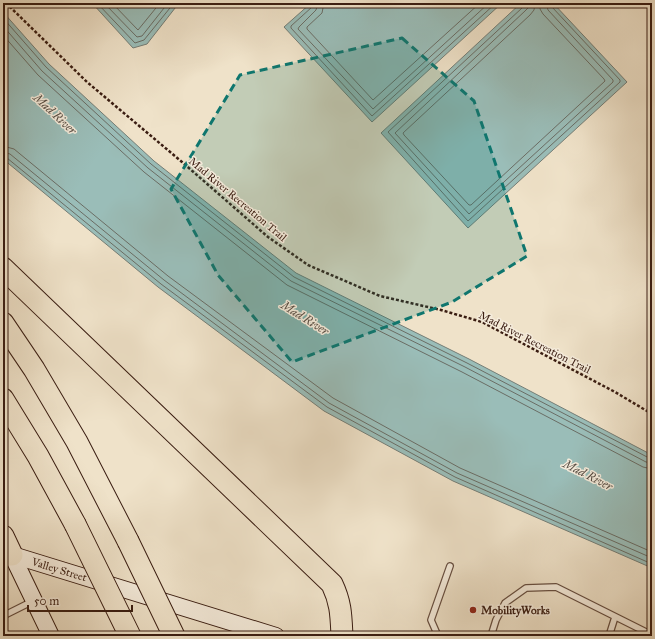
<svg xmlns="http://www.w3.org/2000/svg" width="655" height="639" font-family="'IM FELL Great Primer',serif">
<rect width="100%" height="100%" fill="#efe2c9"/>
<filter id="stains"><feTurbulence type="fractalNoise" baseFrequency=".005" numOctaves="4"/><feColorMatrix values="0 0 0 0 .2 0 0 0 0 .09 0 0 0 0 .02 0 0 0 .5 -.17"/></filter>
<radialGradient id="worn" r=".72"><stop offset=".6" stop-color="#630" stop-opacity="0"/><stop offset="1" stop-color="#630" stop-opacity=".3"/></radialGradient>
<path fill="#9abdb8" stroke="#747d76" d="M92 3H179L147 44 133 48Z
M311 3H502L372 122 284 27Z
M521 3H553L627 82 468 228 381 133Z
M3 12 49 64 154 161 296 273 469 359 652 455V568L453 481 324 411 158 287 3 159Z"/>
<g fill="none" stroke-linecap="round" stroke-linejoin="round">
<path stroke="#6a6d65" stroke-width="1" d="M97 3 135 43 144 40 174 3
M104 3 137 37 142 36 168 3
M112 3 138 30 160 3
M313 3 312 7 291 26V28L372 116 496 3
M318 3 316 10 299 27 298 29 373 109 489 3
M324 3 322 13 307 27V29L373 100 480 3
M524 3 522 8 388 132 468 221 620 82V80L552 7 551 3
M529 3 528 8 525 11 395 133 469 214 613 82V80L548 10 546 3
M535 3 534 10 530 15 403 133 404 135 469 205H471L605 81 604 79 543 14 540 9V3
M3 18 46 67 151 164 294 277 467 363 649 458H652
M3 26 42 71 148 168 291 281 465 367 646 462 652 463
M3 35 38 75 144 172 287 285 462 372 643 467 652 469
M3 146 14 149 168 276 333 398 460 468 652 552
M3 152 10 154 164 280 329 403 457 473 652 558
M3 157 7 158 161 284 327 407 455 477 652 564"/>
<defs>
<path id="lane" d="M3 616 33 601
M438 636 431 620 450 566
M491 636 496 620 505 603 526 588 556 587 652 635
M609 636 615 617"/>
<g id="secondary">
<path id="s1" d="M3 552 276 636"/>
<path d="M12 555 51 636"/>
</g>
<path id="highway" d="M3 268 332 584C341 603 341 615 342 636
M3 323 34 369 77 442 128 541
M3 399 38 456 75 524
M3 536 12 555"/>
</defs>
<use href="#lane" stroke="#674e40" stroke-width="8"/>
<use href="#secondary" stroke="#3a1d12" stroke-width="18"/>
<use href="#highway" stroke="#3a1d12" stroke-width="23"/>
<path stroke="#3a1d12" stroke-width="2.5" stroke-dasharray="3 2" stroke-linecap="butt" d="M6 3 87 82 182 162 268 237 308 265 380 296 441 310 482 322 615 392 652 414"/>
<use href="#lane" stroke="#f5ecdc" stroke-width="5.5"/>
<use href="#secondary" stroke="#f5ecdc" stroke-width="16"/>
<use href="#highway" stroke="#efe2c9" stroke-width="21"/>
<defs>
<path id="highway-bridge" d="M75 524 130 636
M128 541 174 636"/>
</defs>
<use href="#highway-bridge" stroke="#3a1d12" stroke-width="23" stroke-linecap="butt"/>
<use href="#highway-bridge" stroke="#efe2c9" stroke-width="21"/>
</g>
<path fill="#0f766e" fill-opacity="0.2" stroke="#0f766e" stroke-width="3" stroke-dasharray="8 5" stroke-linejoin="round" d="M402 38 474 101 527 256 452 302 292 362 218 275 171 189 240 75Z"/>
<circle fill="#8f2418" stroke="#f5ecdc" stroke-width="1.5" cx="473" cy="610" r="4"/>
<g text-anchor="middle" stroke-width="3" stroke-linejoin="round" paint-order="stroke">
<g font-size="11" fill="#3a1d12" stroke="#f5ecdc">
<text transform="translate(238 199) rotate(40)" y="4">Mad River Recreation Trail</text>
<text transform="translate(535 342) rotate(27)" y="4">Mad River Recreation Trail</text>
<text dy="4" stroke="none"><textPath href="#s1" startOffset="59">Valley Street</textPath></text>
</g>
<g font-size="11" font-weight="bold" fill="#3a1d12" stroke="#f5ecdc" text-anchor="start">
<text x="481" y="614">MobilityWorks</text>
</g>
<g font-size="12" font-style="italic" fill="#574d44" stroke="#f5ecdc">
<text transform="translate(55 114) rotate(43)" y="4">Mad River</text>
<text transform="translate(305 318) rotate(32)" y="4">Mad River</text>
<text transform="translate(588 475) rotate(27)" y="4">Mad River</text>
</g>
</g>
<rect width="655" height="639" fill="none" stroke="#efe2c9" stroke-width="16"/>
<rect x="4" y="4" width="647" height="631" fill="none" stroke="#3a1d12" stroke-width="2"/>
<rect x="8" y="8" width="639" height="623" fill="none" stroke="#3a1d12"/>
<path d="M28 605v6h104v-6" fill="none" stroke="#3a1d12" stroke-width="2"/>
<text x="34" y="605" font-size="12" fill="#3a1d12" stroke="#f5ecdc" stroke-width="3" paint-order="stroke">50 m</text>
<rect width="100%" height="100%" filter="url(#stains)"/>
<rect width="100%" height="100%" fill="url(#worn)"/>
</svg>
